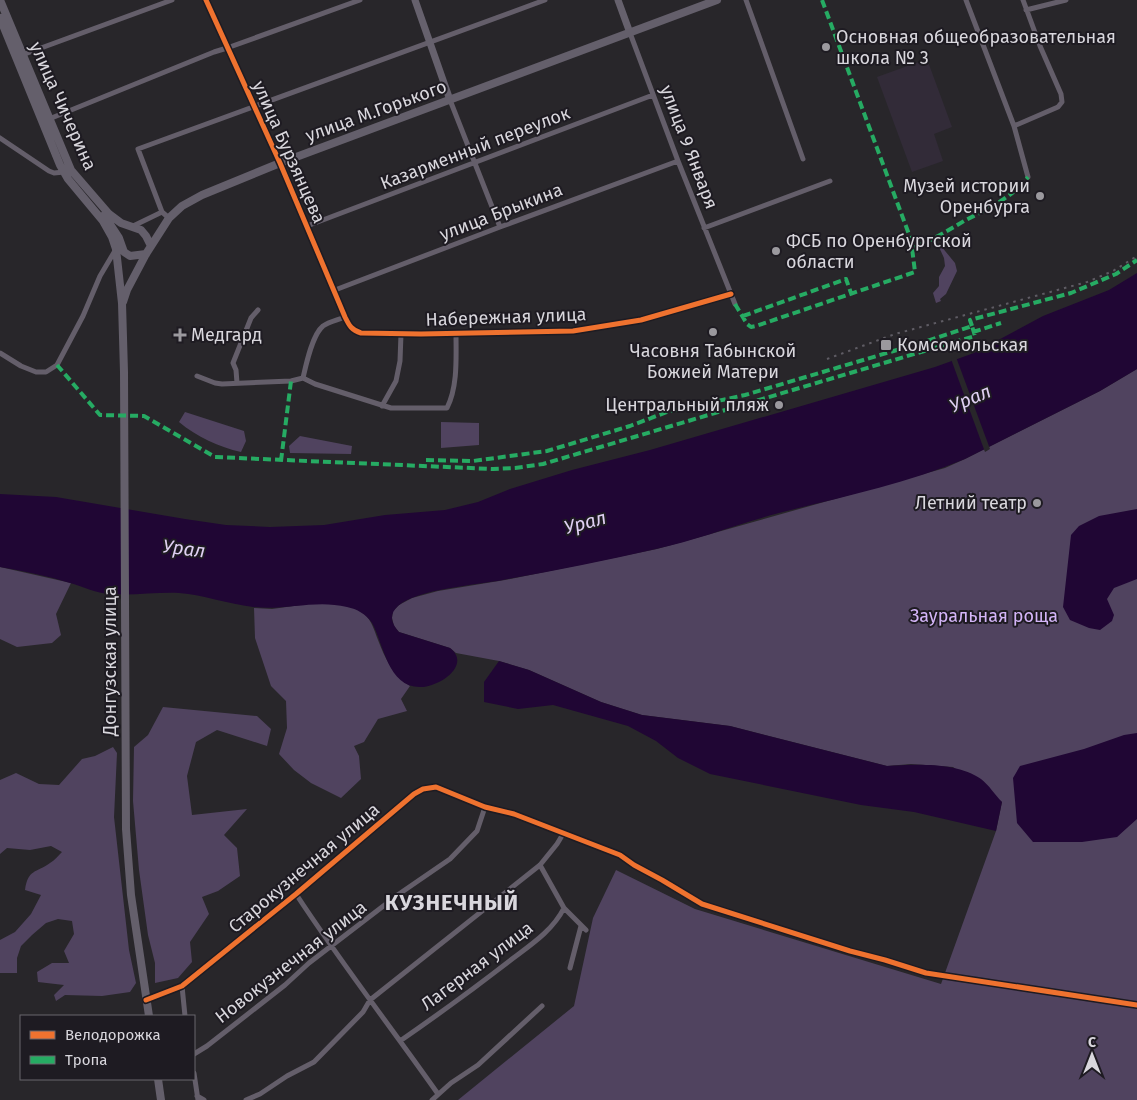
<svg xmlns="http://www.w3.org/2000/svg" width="1137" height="1100" font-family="'Fira Sans',sans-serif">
<rect width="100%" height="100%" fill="#28262a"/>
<path fill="#322b38" d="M927 59 952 127 934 134 943 161 912 172 877 77Z"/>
<path fill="#50435f" d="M941 246 955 263 957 271 946 294 940 299 941 301 936 303 933 293 939 286V277L945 266 944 258 939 247Z
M1137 369V1100H458L574 1006 593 918 616 870 695 909 941 984 996 831 1002 802 953 767 911 764 887 766 730 726 642 715 601 702 529 670 499 661 456 653 450 648 399 632 394 626 392 618 393 611 399 605 412 598 438 591 505 580 657 549 945 468 965 459 1100 391Z
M185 412 244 431 246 441 241 452C219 447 197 437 179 422Z
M441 422 479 423V445L441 448Z
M300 436 352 446 351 454 290 453 289 446Z
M0 567 71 583 56 614 61 635 52 643 17 647 0 639Z
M315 603C330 604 351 603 363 613 372 620 374 630 378 640 385 658 393 676 410 686L401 699 407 711 378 719 364 742 354 746 359 756 361 779 341 798 311 783 294 770 279 754 287 728 286 701 271 686 255 638 254 608 272 609Z
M163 707 257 716 271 729 267 746 217 730 196 742 187 776 192 815 247 809 224 835 237 848 240 876 218 891 202 897 209 914 190 942 192 962 178 978 155 983V963L148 935 139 870 133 801 134 747 148 735Z
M113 747 117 753 114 817 129 950 136 983 130 992 102 996 65 995 56 1001 54 995 64 985 38 982 37 972 52 963H69L64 951 74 934 72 921 58 919 46 923 32 935 21 946 17 958V973H0V940L15 932 31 914 41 895 25 890C28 869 36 873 50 863 55 860 59 855 62 852L51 846 30 850 7 848 0 854V780L16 773 39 784 59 785 82 759 95 756Z"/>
<path fill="#200634" d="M1137 273V369L1100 391 965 459C906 484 841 497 779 513 738 524 697 540 656 549 605 561 554 571 503 580 477 585 417 589 398 606 388 615 392 624 399 632L450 648C472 665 439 687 421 687 388 688 384 645 372 623 366 614 357 609 347 607 315 599 285 611 253 607 228 604 204 595 179 593 156 592 133 596 110 594 96 593 84 587 70 583 47 576 24 571 0 567V494L56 497 185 519 226 525 270 527 324 525 385 515 445 510 478 502 510 489 572 470 650 450 935 367 974 353 1043 316 1109 290Z
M1137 509V579L1114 588 1107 599 1114 615 1112 621 1100 630 1089 628 1070 620 1063 607 1071 535 1079 526 1099 516Z
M499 661 529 670 601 702 642 715 730 726 887 766C914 764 958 762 981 779 989 785 995 795 1002 802L996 831 914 812 861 805 710 774 678 758 656 741 628 726 553 705 518 709 484 702V682Z
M1137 733V819L1117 837 1082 842H1033L1017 823 1013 778 1020 766 1084 749 1124 735Z"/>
<path fill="#28262a" d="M956 357 990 449 985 452 951 359Z"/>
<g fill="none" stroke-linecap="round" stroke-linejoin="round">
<path stroke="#645e6a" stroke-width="5" d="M746 0 803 159
M966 0 1014 126 1028 177
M1026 10 1066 0
M630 33 678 161 735 304
M22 55 172 0
M450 100 500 227
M49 119 214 52 227 48 360 0
M1014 126 1058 107 1062 102 1061 94 1040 46 1023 0
M0 138 49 171 54 173 64 172
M280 163 345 317 351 328 361 333 421 334 573 331 641 320 731 294
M169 218 162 212 138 149 545 0
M307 226 653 95
M131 227 162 212
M704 228 830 181
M335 290 500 227 678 161
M0 353 21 366 36 372H46L57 365 83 316 100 276 116 249
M197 376 215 383 222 384 291 381 303 378 315 384 391 408H447C458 386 456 357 456 334
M303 378C306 365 312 335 323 326 329 322 338 320 345 317
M237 383 236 370 233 363 251 318 258 310
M382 406 396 381 400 361 401 334
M540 865 564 908 586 930
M296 894C341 963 391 1027 438 1094
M570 968 581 926
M182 986 185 1016
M146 1000 182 986 296 894 414 794 423 789 436 787 485 807 514 814 620 855 634 865 662 880 702 904 850 951 885 960 926 973 1137 1005
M400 1041C439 1014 476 987 512 959 532 944 553 930 564 908
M194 1054 207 1046 285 985 309 963 399 894 450 859 477 831 485 807
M194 1073 198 1100
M197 1096 204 1100
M246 1100 260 1094 287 1076 314 1062 363 1012 370 1000 540 865 557 844 563 834
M432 1100 451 1083 478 1065 542 1006"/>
<path stroke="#645e6a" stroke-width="6" d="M206 0 280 163"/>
<path stroke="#66616d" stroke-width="7" d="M415 0 450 100
M618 0 630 33"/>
<path stroke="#645f6b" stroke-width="8" d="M0 0 71 170 109 214 121 223 141 230 146 236 151 246
M0 18 60 165 68 179 103 221 112 237 116 249 122 303 124 372 126 829 131 895 149 1016
M104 215 119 238 124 252 130 256 146 254
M123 302 127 290 146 254 169 218 182 206 202 195 280 163 717 0
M158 1079 161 1100"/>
<path stroke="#5f5c64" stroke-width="2" stroke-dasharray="2.5 5" stroke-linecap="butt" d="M827 359 895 334 1087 282 1113 271 1137 256"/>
<path stroke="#26ab63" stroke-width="4" stroke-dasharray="8 4" stroke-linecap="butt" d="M822 0 910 237 912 248
M735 304 747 324 751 327 756 326 915 272 912 248C931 241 947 231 964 221 987 209 1012 198 1028 177
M743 316 846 279 851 293
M972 326 970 320 1071 293 1116 274 1137 260
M973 332 1001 323
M57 365 100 415 144 416 215 457 493 469 515 468 543 464 975 336 972 326 924 342
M426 460 473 461 547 451 630 426 667 412 745 395 924 342 926 347
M281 461 291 381"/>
<defs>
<path id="cycleway" d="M206 0 280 163 345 317C349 325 351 330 361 333L421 334 573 331 641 320 731 294
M146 1000 182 986 296 894 414 794 423 789 436 787 485 807 514 814 620 855 634 865 662 880 702 904 850 951 885 960 926 973 1137 1005"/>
</defs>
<use href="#cycleway" stroke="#1e1b22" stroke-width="8"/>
<use href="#cycleway" stroke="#ef722f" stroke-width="5"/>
</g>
<g fill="#9b999e" stroke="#1e1b22" stroke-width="2">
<circle cx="826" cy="47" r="5"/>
<circle cx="1040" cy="196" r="5"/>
<circle cx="776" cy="251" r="5"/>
<circle cx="713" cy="332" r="5"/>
<path d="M177.5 327.5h5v5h5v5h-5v5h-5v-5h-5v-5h5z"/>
<rect x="880" y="339" width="12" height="12" rx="2.5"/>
<circle cx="779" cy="405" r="5"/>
<circle cx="1037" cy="503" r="5"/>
</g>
<g text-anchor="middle" stroke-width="4" stroke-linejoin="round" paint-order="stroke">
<g font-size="18" fill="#d9d7dd" stroke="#1e1b22" text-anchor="start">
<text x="836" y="43">Основная общеобразовательная<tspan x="836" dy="21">школа № 3</tspan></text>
<text x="1030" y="192" text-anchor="end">Музей истории<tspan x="1030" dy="21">Оренбурга</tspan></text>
<text x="786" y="247">ФСБ по Оренбургской<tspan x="786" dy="21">области</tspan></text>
<text x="191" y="341">Медгард</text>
<text x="897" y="351">Комсомольская</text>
<text x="713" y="357" text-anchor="middle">Часовня Табынской<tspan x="713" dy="21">Божией Матери</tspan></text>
<text x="769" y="411" text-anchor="end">Центральный пляж</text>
<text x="1027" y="509" text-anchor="end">Летний театр</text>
</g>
<g font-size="18" fill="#d9d7dd" stroke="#1e1b22">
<text transform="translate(63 106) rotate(66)" y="6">улица Чичерина</text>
<text transform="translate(376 111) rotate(-20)" y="6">улица М.Горького</text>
<text transform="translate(689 147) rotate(69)" y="6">улица 9 Января</text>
<text transform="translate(475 148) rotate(-21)" y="6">Казарменный переулок</text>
<text transform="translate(289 152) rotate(66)" y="6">улица Бурзянцева</text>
<text transform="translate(501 212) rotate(-21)" y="6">улица Брыкина</text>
<text transform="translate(506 317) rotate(-2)" y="6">Набережная улица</text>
<text transform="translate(110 661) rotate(-90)" y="6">Донгузская улица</text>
<text transform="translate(304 868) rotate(-40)" y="6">Старокузнечная улица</text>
<text transform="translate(291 962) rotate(-38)" y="6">Новокузнечная улица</text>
<text transform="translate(477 966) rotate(-37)" y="6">Лагерная улица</text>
</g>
<g font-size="18" fill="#d4b5f8" stroke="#1e1b22">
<text x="984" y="622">Зауральная роща</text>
</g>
<g font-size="19" font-style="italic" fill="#e0d1f3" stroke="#1e1b22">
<text transform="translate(970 398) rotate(-23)" y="7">Урал</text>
<text transform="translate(585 522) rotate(-15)" y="7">Урал</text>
<text transform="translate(184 548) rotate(7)" y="7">Урал</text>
</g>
<g font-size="22" font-weight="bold" letter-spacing="1" fill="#d9d7dd" stroke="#1e1b22">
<text x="452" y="910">КУЗНЕЧНЫЙ</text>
</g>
</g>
<rect x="20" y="1015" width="175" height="65" fill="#1e1b22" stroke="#69666d"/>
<rect x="30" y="1031" width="25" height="8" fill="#ef722f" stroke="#69666d"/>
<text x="65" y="1040" font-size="15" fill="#d9d7dd">Велодорожка</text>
<rect x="30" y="1056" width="25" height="8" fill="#26ab63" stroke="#69666d"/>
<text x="65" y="1065" font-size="15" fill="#d9d7dd">Тропа</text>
<g transform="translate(1092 1055)" stroke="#1e1b22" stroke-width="4" paint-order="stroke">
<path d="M0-4L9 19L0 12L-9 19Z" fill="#d9d7dd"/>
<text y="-8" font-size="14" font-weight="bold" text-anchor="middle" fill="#d9d7dd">С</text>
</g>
</svg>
